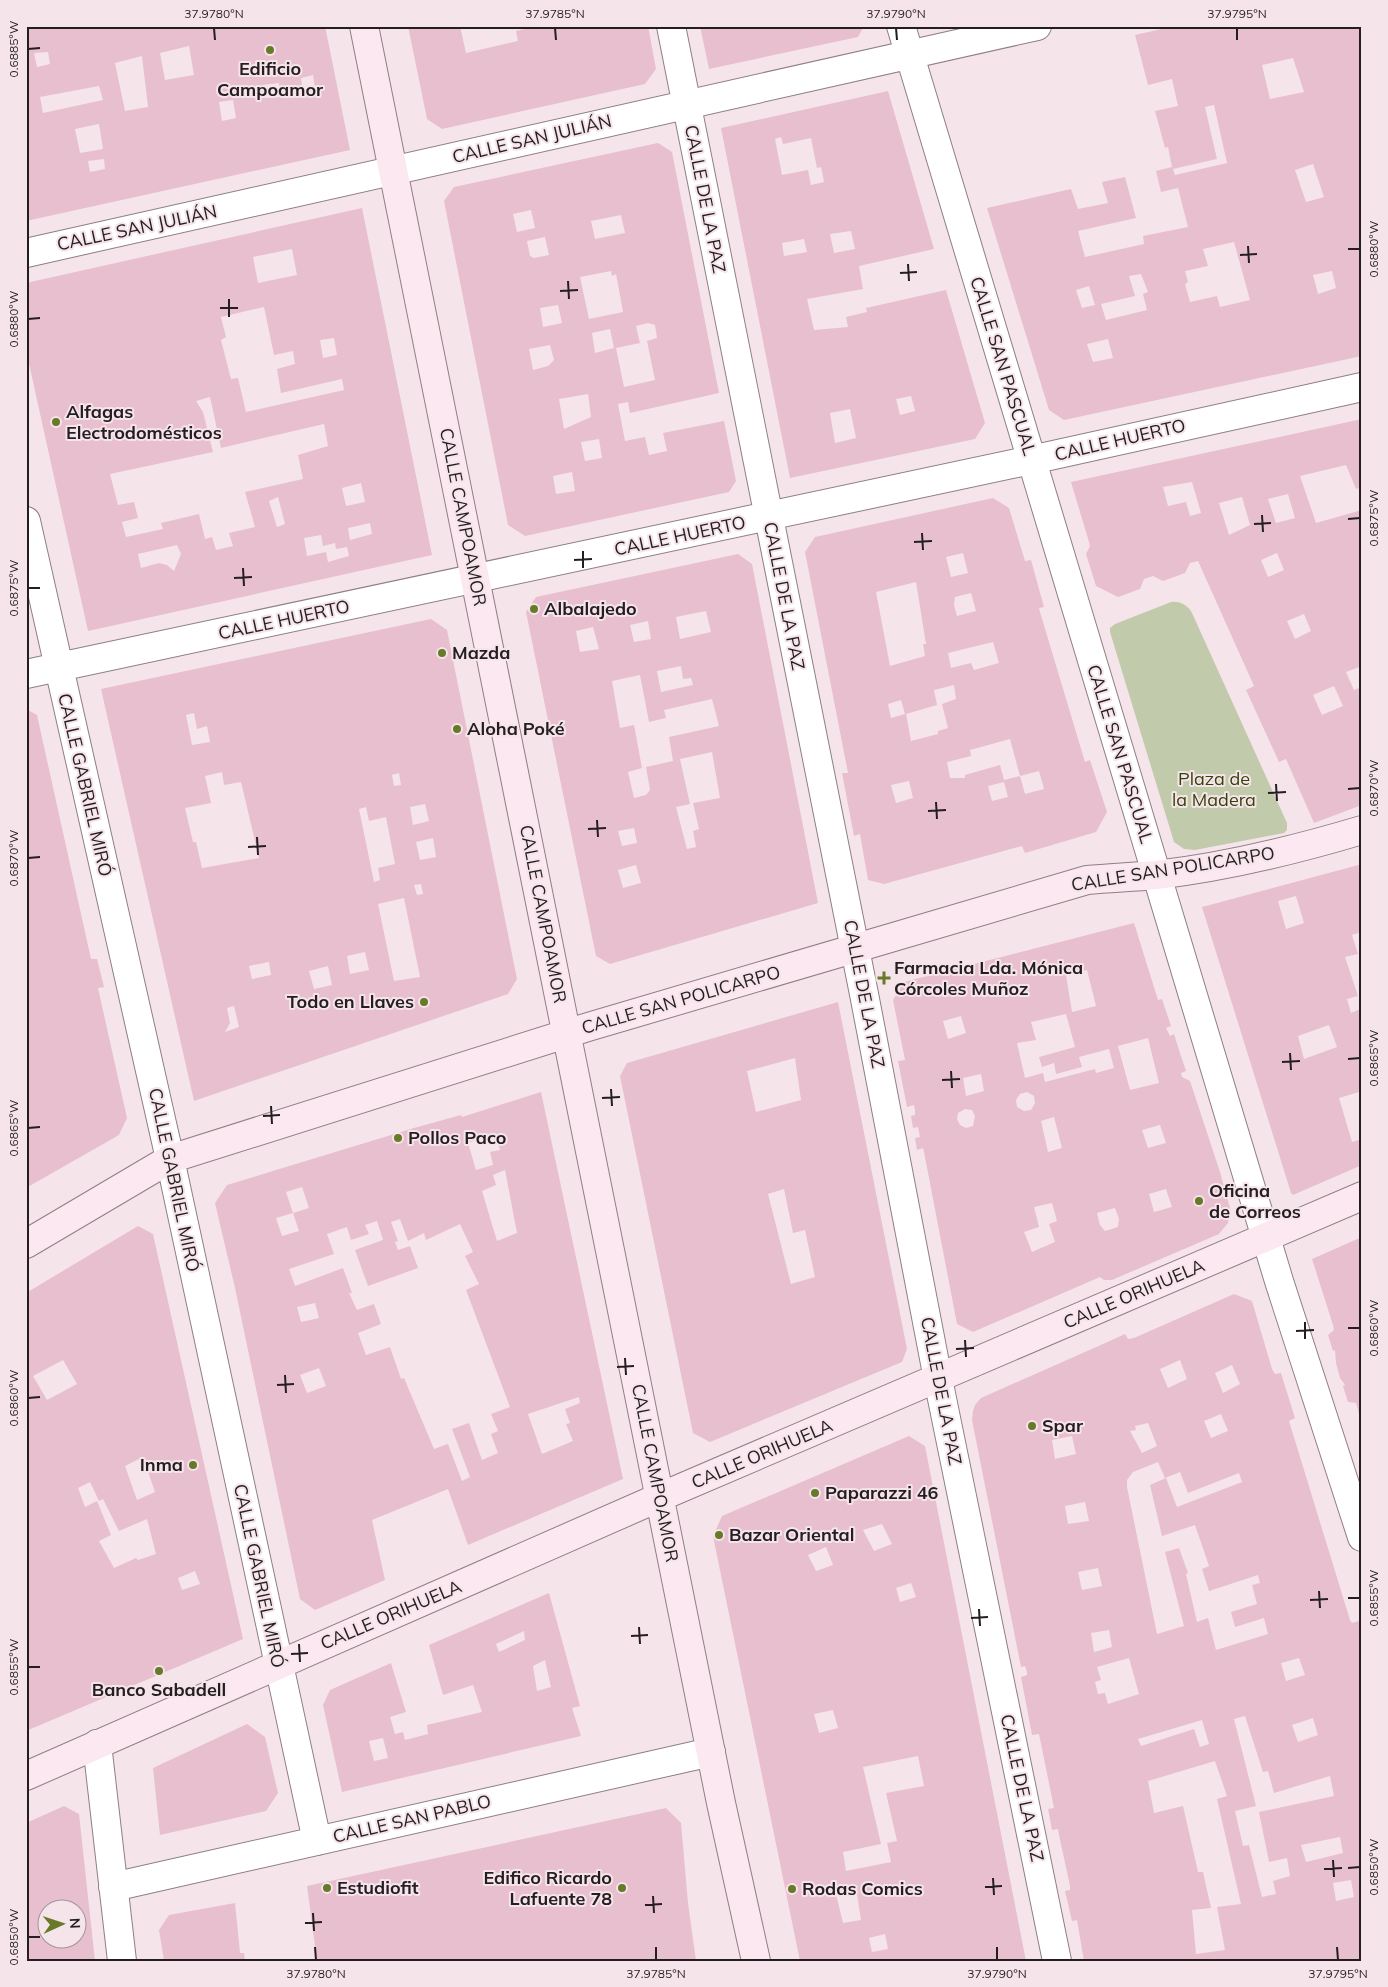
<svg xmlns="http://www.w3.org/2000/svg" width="1388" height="1987" font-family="Mulish,sans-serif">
<rect width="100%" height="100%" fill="#f6e4eb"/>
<path fill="#c1cbab" d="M1171 602C1181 601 1187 605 1192 613L1287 823V830L1284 833 1195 850 1184 849 1174 842 1110 632V628L1115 624Z"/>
<path fill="#e8bfcf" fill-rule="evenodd" d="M26 26H325L350 150 26 221ZM189 46 194 75 165 80 160 53ZM48 52 50 64 37 67 34 53ZM142 56 148 107 125 111 115 63ZM313 75 315 88 303 92 301 78ZM279 83 280 97 264 98 262 85ZM99 86 103 100 43 113 40 97ZM233 100 236 118 222 121 219 102ZM99 124 103 149 80 153 75 129ZM104 159 105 169 90 172 88 161Z
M408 26H460L466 53 518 41 516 31 529 28V26H648L656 69 645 84 442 129 427 119Z
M700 26H864L858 37 709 69Z
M1175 26H1362V356L1064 420 1049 410 987 208 1071 189 1078 209 1108 203 1102 182 1125 177 1136 218 1078 231 1085 257 1144 244 1143 236 1188 227 1178 188 1161 192 1156 171 1172 167 1168 147 1165 148 1155 111 1178 106 1172 79 1148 85 1135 35ZM1293 58 1304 92 1270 99 1262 65ZM1214 105 1227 163 1175 175 1173 169 1217 159 1205 107ZM1313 164 1324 197 1306 202 1295 170ZM1234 242 1250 300 1220 307 1217 296 1190 302 1185 284 1188 282 1185 271 1208 266 1203 249ZM1332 271 1336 288 1318 294 1313 275ZM1141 274 1148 292 1143 294 1147 310 1106 320 1101 304 1135 296 1129 276ZM1089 286 1095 305 1082 308 1076 290ZM1108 339 1113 358 1093 362 1087 344Z
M888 91 934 249 859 266 863 289 807 299 814 330 848 327 846 317 867 312 866 308 946 290 985 423 975 439 790 478 721 128ZM781 137 783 144 811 138 817 168 821 167 824 182 811 185 808 170 782 175 775 139ZM851 231 855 249 834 253 830 234ZM804 239 807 252 784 256 782 243ZM911 396 915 411 900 415 896 399ZM850 409 856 438 835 443 830 413Z
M658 143 672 152 719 393 630 413 628 402 618 404 625 441 645 437 649 455 667 451 663 433 724 421 736 481 729 492 525 536 508 525 444 201 454 187ZM531 210 535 228 517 232 513 214ZM621 215 625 233 595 239 591 221ZM545 237 549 255 534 258 530 256 527 241ZM611 271 612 276 616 274 623 312 589 319 580 277ZM558 305 562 323 543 327 540 308ZM648 323 655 325 657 338 647 341 655 380 624 387 616 348 640 343 636 326ZM610 329 614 348 595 353 592 333ZM550 345 554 360 548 366 533 370 529 349ZM588 394 591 417 564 429 559 399ZM599 439 602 458 585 461 581 442ZM572 472 575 491 556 494 553 476Z
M362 208 432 555 88 631 26 350V283ZM292 249 297 275 258 283 253 257ZM264 307 274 355 293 351 295 364 277 369 281 393 342 379 344 390 246 412 238 378 231 379 221 340 226 337 221 317ZM334 338 337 355 323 358 320 340ZM210 397 221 448 324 424 328 446 298 455 303 479 245 492 255 527 229 533 233 546 216 550 212 537 205 539 199 514 161 523 163 529 126 537 122 522 138 518 134 502 118 505 110 474 213 452 203 412 196 401ZM361 483 365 502 346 506 342 488ZM278 497 285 524 277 527 269 501ZM370 523 372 534 350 540 348 528ZM321 535 323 546 335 543 336 549 347 547 349 556 328 562 326 552 307 556 304 538ZM177 545 181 554 174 571 167 565 159 563 141 568 138 554Z
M1362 419V487L1356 489 1346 465 1300 476 1316 523 1362 510V666L1346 672 1354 690 1362 687V805L1314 823 1286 759 1279 762 1246 690 1254 686 1198 561 1190 563 1185 573 1163 581 1153 576 1144 579 1140 589 1118 597 1096 586 1086 554 1090 546 1089 542 1071 482ZM1192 482 1201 513 1190 516 1186 502 1168 506 1163 487ZM1288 494 1295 518 1276 523 1268 499ZM1242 497 1250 525 1229 535 1219 503ZM1277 553 1284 570 1268 577 1261 560ZM1304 614 1311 631 1295 639 1287 621ZM1334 686 1343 706 1322 715 1313 695Z
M993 498 1009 508 1025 561 1031 560 1044 607 1039 608 1040 612 1085 762 1090 760 1107 812 1096 832 1025 853 1022 846 884 884 868 880 860 834 854 836 842 773H848L805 552 815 537ZM963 553 968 573 951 577 946 557ZM916 582 926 644H923L925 656 890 666 876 592ZM971 593 976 611 957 616 954 605 955 597ZM993 642 999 663 974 670 971 663 951 668 948 653ZM954 685 956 699 942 704 948 728 938 731V734L911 741 906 714 937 705 934 690ZM901 700 905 714 891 718 888 704ZM1010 739 1020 776 1004 780 1000 765 965 775V778H950L947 762 971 756 970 750ZM1039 771 1044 789 1025 794 1020 776ZM909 781 913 798 896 803 891 785ZM1004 782 1008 797 992 801 988 786Z
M738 554 752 564 818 903 610 964 596 956 526 612 536 597ZM706 611 711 632 680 639 676 617ZM648 621 651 639 634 642 630 625ZM593 627 599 649 580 652 576 631ZM681 666 683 679 691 678 693 685 661 692 657 671ZM640 675 649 722 666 718 664 710 712 699 719 726 669 737 673 761 646 767 650 790 646 795 634 798 628 772 642 768 634 725 620 728 612 681ZM712 752 720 798 693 803 699 829 693 831 696 847 687 849 676 807 690 804 680 759ZM634 828 637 843 622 846 618 831ZM636 865 641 883 623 888 618 870Z
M431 619 447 630 517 979 508 994 194 1101 101 689ZM194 713 197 729 207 726 210 742 192 745 186 715ZM222 772 224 785 241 782 259 858 202 868 196 842H193L185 808 211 803 205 776ZM399 773 401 785 394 786 392 775ZM425 804 429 821 413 825 410 807ZM366 807 369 821 386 817 395 864 378 868 380 880 374 882 359 809ZM433 838 436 857 420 860 416 842ZM421 884 423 894 417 895 414 885ZM404 898 420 977 394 981 378 904ZM365 952 369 970 350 974 347 956ZM269 962 271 975 252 979 249 966ZM328 966 332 985 314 989 309 971ZM234 1006 239 1027 225 1032 230 1023 227 1008Z
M26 709 37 715 91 959H97L104 987 98 988 127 1118 119 1135 26 1188Z
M1362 864V932L1352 935 1358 954 1345 957 1358 996 1347 999 1351 1013 1362 1008V1099L1359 1092 1339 1098 1352 1142 1362 1139V1165L1293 1195 1291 1193 1202 907ZM1296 896 1304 923 1286 929 1278 901ZM1329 1025 1337 1047 1304 1059 1298 1036Z
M1134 923 1158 1000 1162 999 1171 1026 1166 1028 1170 1036 1174 1034 1180 1053 1186 1071 1181 1073 1182 1077 1190 1081 1220 1172 1230 1208 1228 1223 1219 1234 1112 1280H1104L1100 1277 973 1332 957 1324 924 1152 923 1148 917 1150 915 1138 920 1137 918 1127 913 1128 911 1116 915 1115V1111L914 1105 907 1107 898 1061 905 1060 893 1000 904 982ZM1087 970 1096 1006 1072 1012 1066 975ZM1066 1014 1075 1047 1039 1057 1042 1067 1054 1063 1056 1074 1082 1067 1079 1057 1109 1049 1114 1068 1096 1073 1095 1069 1045 1082 1043 1073 1025 1078 1017 1043 1036 1040 1031 1022ZM961 1016 966 1033 948 1039 943 1021ZM1148 1038 1159 1083 1130 1090 1118 1046ZM981 1074 984 1091 966 1096 963 1078ZM1027 1092 1034 1096 1035 1103 1031 1110 1024 1111 1017 1107 1016 1100 1020 1094ZM965 1109 972 1110 975 1116 973 1126 966 1128 960 1125 957 1119 958 1113ZM1054 1117 1062 1148 1048 1152 1041 1121ZM1160 1125 1166 1143 1148 1148 1142 1130ZM1166 1189 1172 1207 1154 1212 1149 1194ZM1052 1203 1057 1221 1049 1224 1055 1242 1032 1252 1024 1232 1039 1227 1034 1207ZM1115 1208 1119 1219 1118 1227 1105 1231 1100 1225 1097 1213Z
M838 1002 907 1349 902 1362 710 1442 693 1433 620 1076 627 1063ZM795 1058 801 1100 756 1112 747 1071ZM784 1189 793 1233 805 1230 815 1277 791 1284 768 1194Z
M541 1092 623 1479 468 1545 448 1489 372 1520 385 1580 315 1610 300 1599 235 1288 215 1203 227 1185 414 1128 461 1115 462 1117ZM495 1133 500 1150 490 1152 493 1165 476 1170 468 1143ZM505 1170 517 1233 497 1241 482 1191 496 1185 493 1175ZM302 1187 309 1208 293 1213 299 1231 282 1236 276 1218 293 1213 286 1192ZM400 1219 408 1241 424 1233 426 1240 460 1224 473 1252 465 1256 479 1284 466 1290 510 1407 491 1414 498 1431 491 1434 498 1453 482 1460 469 1423 452 1429 470 1477 462 1481 448 1444 434 1449 404 1378 401 1379 390 1347 366 1355 358 1333 381 1324 374 1304 357 1310 349 1293H352L343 1268 295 1286 289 1269 334 1254 327 1234 347 1227 351 1240 369 1234 365 1225 377 1221 383 1240 355 1250 368 1286 418 1268 410 1246 398 1250 395 1242 398 1241 391 1222ZM315 1303 319 1318 301 1322 297 1307ZM319 1368 326 1386 307 1393 300 1375ZM579 1397 580 1403 565 1409 570 1423 566 1424 573 1441 542 1454 528 1414Z
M138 1226 153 1234 243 1639 26 1731V1293ZM63 1360 77 1384 47 1400 33 1376ZM143 1457 155 1492 137 1500 125 1466ZM90 1482 99 1501 103 1499 119 1531 147 1519 156 1554 138 1560 136 1558 114 1568 99 1541 111 1535 97 1501 85 1507 78 1488ZM195 1571 200 1584 182 1590 178 1578Z
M1362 1237V1421H1361L1356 1403 1348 1402 1343 1386 1345 1385 1340 1378 1336 1363 1335 1350 1333 1351 1328 1335 1334 1330 1333 1325 1312 1259Z
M1234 1294 1252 1301 1272 1369 1275 1374 1281 1373 1295 1418 1289 1421 1350 1620 1352 1623 1359 1621 1362 1631V1961H1084L1077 1920 1072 1921 1065 1891 1070 1890V1886L1059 1835 1058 1829 1052 1830 1048 1809 1054 1808 1039 1734 1032 1735 1021 1677 1027 1675V1672L1025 1666 1021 1667 972 1420 973 1411 975 1405 981 1398 1103 1344 1125 1334 1128 1339 1134 1338ZM1180 1360 1187 1379 1168 1388 1160 1369ZM1232 1365 1240 1384 1223 1393 1215 1373ZM1221 1414 1228 1431 1211 1438 1204 1421ZM1148 1423 1157 1446 1142 1453 1130 1431 1136 1430 1135 1426ZM1072 1436 1076 1454 1055 1459 1052 1440ZM1158 1462 1165 1478 1180 1472 1188 1493 1239 1473 1242 1482 1177 1507 1166 1478 1150 1485 1162 1536 1195 1525 1209 1566 1202 1569 1209 1591 1258 1575 1260 1583 1252 1585 1257 1604 1231 1612 1235 1627 1264 1618 1268 1634 1216 1650 1208 1618 1197 1622 1186 1574 1188 1573 1179 1548 1165 1552 1184 1626 1157 1634 1127 1487V1480L1133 1472ZM1085 1502 1089 1521 1068 1524 1065 1506ZM1098 1568 1102 1586 1082 1590 1078 1572ZM1109 1630 1112 1647 1094 1652 1091 1633ZM1129 1658 1139 1694 1108 1704 1105 1693 1098 1694 1095 1682 1101 1680 1097 1667ZM1299 1658 1305 1675 1286 1681 1281 1663ZM1245 1716 1263 1772 1268 1771 1274 1793 1330 1776 1334 1796 1259 1812 1269 1862 1287 1858 1290 1876 1273 1881 1276 1894 1262 1897 1249 1845 1243 1846 1235 1811 1256 1806 1234 1719ZM1313 1718 1318 1735 1298 1742 1292 1725ZM1202 1720 1209 1744 1200 1747 1194 1729 1141 1746 1138 1739ZM1215 1761 1227 1796 1217 1799 1241 1904 1217 1907 1225 1950 1196 1954 1192 1910 1211 1908 1203 1872H1198L1183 1806 1154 1813 1148 1781ZM1340 1837 1343 1853 1306 1862 1301 1845ZM1351 1880 1354 1897 1336 1901 1333 1883Z
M909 1436 925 1446 1026 1961H800L713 1536 722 1516ZM882 1524 892 1544 874 1551 863 1530ZM826 1547 833 1565 816 1571 808 1555ZM911 1583 916 1597 900 1602 896 1588ZM833 1710 838 1728 819 1733 814 1714ZM918 1756 924 1786 886 1793 897 1841 887 1843 891 1862 846 1871 843 1852 881 1844 863 1767ZM856 1888 861 1920 843 1923 836 1894ZM885 1934 888 1949 872 1952 869 1938Z
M549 1593 580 1706 572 1708 581 1736 342 1792 323 1705 330 1690 391 1663 406 1712 390 1717 395 1734 403 1732 405 1740 428 1734 427 1725 482 1712 473 1685 443 1695 429 1645ZM524 1631 525 1640 499 1652 496 1644ZM545 1660 551 1687 537 1691 533 1666ZM383 1738 388 1758 374 1761 369 1741Z
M247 1724 265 1737 278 1793 266 1811 160 1835 153 1768Z
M64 1806 79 1814 95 1961H26V1823ZM48 1910H78V1940H48Z
M666 1808 681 1823 688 1903 696 1961H317L307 1886Z
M235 1903 240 1953H244L245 1961H164L159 1930 169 1915Z"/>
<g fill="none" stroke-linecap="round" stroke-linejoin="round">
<defs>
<path id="street" d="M671 26 864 994 938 1379 1057 1961
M901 26 1279 1281 1362 1537
M26 253 1037 26
M26 521 170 1159 317 1841
M26 674 1031 460 1362 387
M97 1744 122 1961
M113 1887 711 1752"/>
<path id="secondary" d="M364 26 721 1803 756 1961
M26 1244 170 1159 588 1027 1087 880C1110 878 1133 877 1156 875 1226 867 1295 850 1362 830
M26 1776 660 1497 1362 1196"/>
</defs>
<use href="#street" stroke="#8e7f85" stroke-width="30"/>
<use href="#secondary" stroke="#8e7f85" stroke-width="30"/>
<use href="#street" stroke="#fff" stroke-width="28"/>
<use href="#secondary" stroke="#fce8f0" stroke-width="28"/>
</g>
<path fill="none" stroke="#241e20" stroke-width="2" d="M214 28 215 40M555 28 556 40M896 28 897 40M1237 28V40M28 49 40 48M1248 246 1249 263M1348 249H1360M1240 255 1257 254M908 264 909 281M900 273 917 272M568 281 569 299M560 291 578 290M229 299V317M220 308H238M28 319 40 318M1262 515 1263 532M1348 519 1360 518M1254 524 1271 523M922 533 923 550M914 542 932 541M583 551V568M574 560 592 559M243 568 244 586M234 578 252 577M28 588H40M1276 784 1277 801M1348 789 1360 788M1268 793 1286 792M936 802 937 819M928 811 946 810M597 820 598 837M588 829 606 828M257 837 258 855M248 847 266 846M28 858 40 857M1290 1053 1291 1070M1348 1059 1360 1058M1282 1062 1300 1061M951 1071 952 1088M942 1080 960 1079M611 1089 612 1106M602 1098 620 1097M271 1106 272 1124M263 1116 280 1115M28 1128 40 1127M1305 1322V1339M1348 1328H1360M1296 1331 1314 1330M965 1340 966 1357M956 1349 974 1348M625 1358 626 1375M617 1367 634 1366M285 1375 286 1393M277 1385 294 1384M28 1398 40 1397M1319 1591 1320 1608M1348 1598H1360M1310 1600 1328 1599M979 1609 980 1626M971 1618 988 1617M639 1627 640 1644M631 1636 648 1635M299 1644 300 1662M291 1654 308 1653M28 1667H40M1333 1860 1334 1877M1348 1868 1360 1867M1324 1869 1342 1868M993 1878 994 1895M985 1887 1002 1886M653 1896 654 1913M645 1905 662 1904M313 1913 314 1931M305 1923 322 1922M28 1937H40M315 1947 316 1960M656 1947V1960M997 1947V1960M1337 1947 1338 1960"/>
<g fill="#677a29" stroke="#f6e4eb" stroke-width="2">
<circle cx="270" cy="50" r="5"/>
<circle cx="56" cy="422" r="5"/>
<circle cx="534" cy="609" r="5"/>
<circle cx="442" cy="653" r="5"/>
<circle cx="457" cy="729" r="5"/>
<path d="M881.5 970.5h5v5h5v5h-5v5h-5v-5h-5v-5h5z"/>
<circle cx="424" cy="1002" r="5"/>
<circle cx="398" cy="1138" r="5"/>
<circle cx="1199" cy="1201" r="5"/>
<circle cx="1032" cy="1426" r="5"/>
<circle cx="193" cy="1465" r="5"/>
<circle cx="815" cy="1493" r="5"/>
<circle cx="719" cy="1535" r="5"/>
<circle cx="159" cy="1671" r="5"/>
<circle cx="327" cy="1888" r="5"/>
<circle cx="622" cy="1888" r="5"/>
<circle cx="792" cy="1889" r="5"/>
</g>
<g text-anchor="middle" stroke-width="4" stroke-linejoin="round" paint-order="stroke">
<g font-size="18" font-weight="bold" fill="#241e20" stroke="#f6e4eb" text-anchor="start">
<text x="270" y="75" text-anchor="middle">Edificio<tspan x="270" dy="21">Campoamor</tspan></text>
<text x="66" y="418">Alfagas<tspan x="66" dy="21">Electrodomésticos</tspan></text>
<text x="544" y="615">Albalajedo</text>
<text x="452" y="659">Mazda</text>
<text x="467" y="735">Aloha Poké</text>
<text x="894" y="974">Farmacia Lda. Mónica<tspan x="894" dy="21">Córcoles Muñoz</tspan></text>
<text x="414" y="1008" text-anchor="end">Todo en Llaves</text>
<text x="408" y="1144">Pollos Paco</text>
<text x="1209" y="1197">Oficina<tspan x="1209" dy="21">de Correos</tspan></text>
<text x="1042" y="1432">Spar</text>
<text x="183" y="1471" text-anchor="end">Inma</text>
<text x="825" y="1499">Paparazzi 46</text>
<text x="729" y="1541">Bazar Oriental</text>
<text x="159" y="1696" text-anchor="middle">Banco Sabadell</text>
<text x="612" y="1884" text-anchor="end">Edifico Ricardo<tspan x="612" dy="21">Lafuente 78</tspan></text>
<text x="337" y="1894">Estudiofit</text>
<text x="802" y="1895">Rodas Comics</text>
</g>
<g font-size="18" fill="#241e20" stroke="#f6e4eb">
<text transform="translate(532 139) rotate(-13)" y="6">CALLE SAN JULIÁN</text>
<text transform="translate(705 199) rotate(79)" y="6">CALLE DE LA PAZ</text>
<text transform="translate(137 228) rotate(-12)" y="6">CALLE SAN JULIÁN</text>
<text transform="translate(1003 366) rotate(73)" y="6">CALLE SAN PASCUAL</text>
<text transform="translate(1120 440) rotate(-13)" y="6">CALLE HUERTO</text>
<text transform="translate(463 517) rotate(79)" y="6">CALLE CAMPOAMOR</text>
<text transform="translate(680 536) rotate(-12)" y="6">CALLE HUERTO</text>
<text transform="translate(784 596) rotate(79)" y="6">CALLE DE LA PAZ</text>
<text transform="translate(284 620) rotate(-12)" y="6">CALLE HUERTO</text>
<text transform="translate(1120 754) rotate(73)" y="6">CALLE SAN PASCUAL</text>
<text transform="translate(85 785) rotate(77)" y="6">CALLE GABRIEL MIRÓ</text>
<text transform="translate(1173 869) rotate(-9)" y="6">CALLE SAN POLICARPO</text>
<text transform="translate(543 914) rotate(79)" y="6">CALLE CAMPOAMOR</text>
<text transform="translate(864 994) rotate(79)" y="6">CALLE DE LA PAZ</text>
<text transform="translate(681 1000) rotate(-16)" y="6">CALLE SAN POLICARPO</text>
<text transform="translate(174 1180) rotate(78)" y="6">CALLE GABRIEL MIRÓ</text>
<text transform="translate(1134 1294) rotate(-23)" y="6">CALLE ORIHUELA</text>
<text transform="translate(941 1391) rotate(79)" y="6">CALLE DE LA PAZ</text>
<text transform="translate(762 1454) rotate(-23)" y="6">CALLE ORIHUELA</text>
<text transform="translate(655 1473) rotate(79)" y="6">CALLE CAMPOAMOR</text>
<text transform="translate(259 1576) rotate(78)" y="6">CALLE GABRIEL MIRÓ</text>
<text transform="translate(391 1615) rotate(-23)" y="6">CALLE ORIHUELA</text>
<text transform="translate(1022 1788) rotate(78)" y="6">CALLE DE LA PAZ</text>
<text transform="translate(412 1819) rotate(-13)" y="6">CALLE SAN PABLO</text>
</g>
<g font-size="18" fill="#364204" stroke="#f6e4eb">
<text x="1214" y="785">Plaza de<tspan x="1214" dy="21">la Madera</tspan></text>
</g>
</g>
<rect width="1388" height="1987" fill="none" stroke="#f6e4eb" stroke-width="55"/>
<g transform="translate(62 1924) rotate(87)"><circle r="24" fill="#f6e4eb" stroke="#a2959a"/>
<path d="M0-4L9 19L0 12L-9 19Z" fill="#677a29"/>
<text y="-8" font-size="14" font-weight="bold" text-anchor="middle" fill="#241e20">N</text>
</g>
<rect x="28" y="28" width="1332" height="1932" fill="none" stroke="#241e20" stroke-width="2"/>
<g font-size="12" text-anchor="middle" fill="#241e20">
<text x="214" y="18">37.9780°N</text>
<text x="555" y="18">37.9785°N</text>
<text x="896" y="18">37.9790°N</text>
<text x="1237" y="18">37.9795°N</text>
<text transform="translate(14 49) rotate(-90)" y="4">0.6885°W</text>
<text transform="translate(1374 249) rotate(-90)" y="4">0.6880°W</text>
<text transform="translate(14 319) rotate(-90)" y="4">0.6880°W</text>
<text transform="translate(1374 518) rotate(-90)" y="4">0.6875°W</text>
<text transform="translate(14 588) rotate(-90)" y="4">0.6875°W</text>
<text transform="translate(1374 788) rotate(-90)" y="4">0.6870°W</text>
<text transform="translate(14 858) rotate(-90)" y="4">0.6870°W</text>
<text transform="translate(1374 1058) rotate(-90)" y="4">0.6865°W</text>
<text transform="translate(14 1128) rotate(-90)" y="4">0.6865°W</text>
<text transform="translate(1374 1328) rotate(-90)" y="4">0.6860°W</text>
<text transform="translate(14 1398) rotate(-90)" y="4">0.6860°W</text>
<text transform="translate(1374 1598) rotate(-90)" y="4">0.6855°W</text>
<text transform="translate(14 1667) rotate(-90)" y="4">0.6855°W</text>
<text transform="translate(1374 1867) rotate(-90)" y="4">0.6850°W</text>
<text transform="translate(14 1937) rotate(-90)" y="4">0.6850°W</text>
<text x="316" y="1978">37.9780°N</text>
<text x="656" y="1978">37.9785°N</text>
<text x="997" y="1978">37.9790°N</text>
<text x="1338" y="1978">37.9795°N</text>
</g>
</svg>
